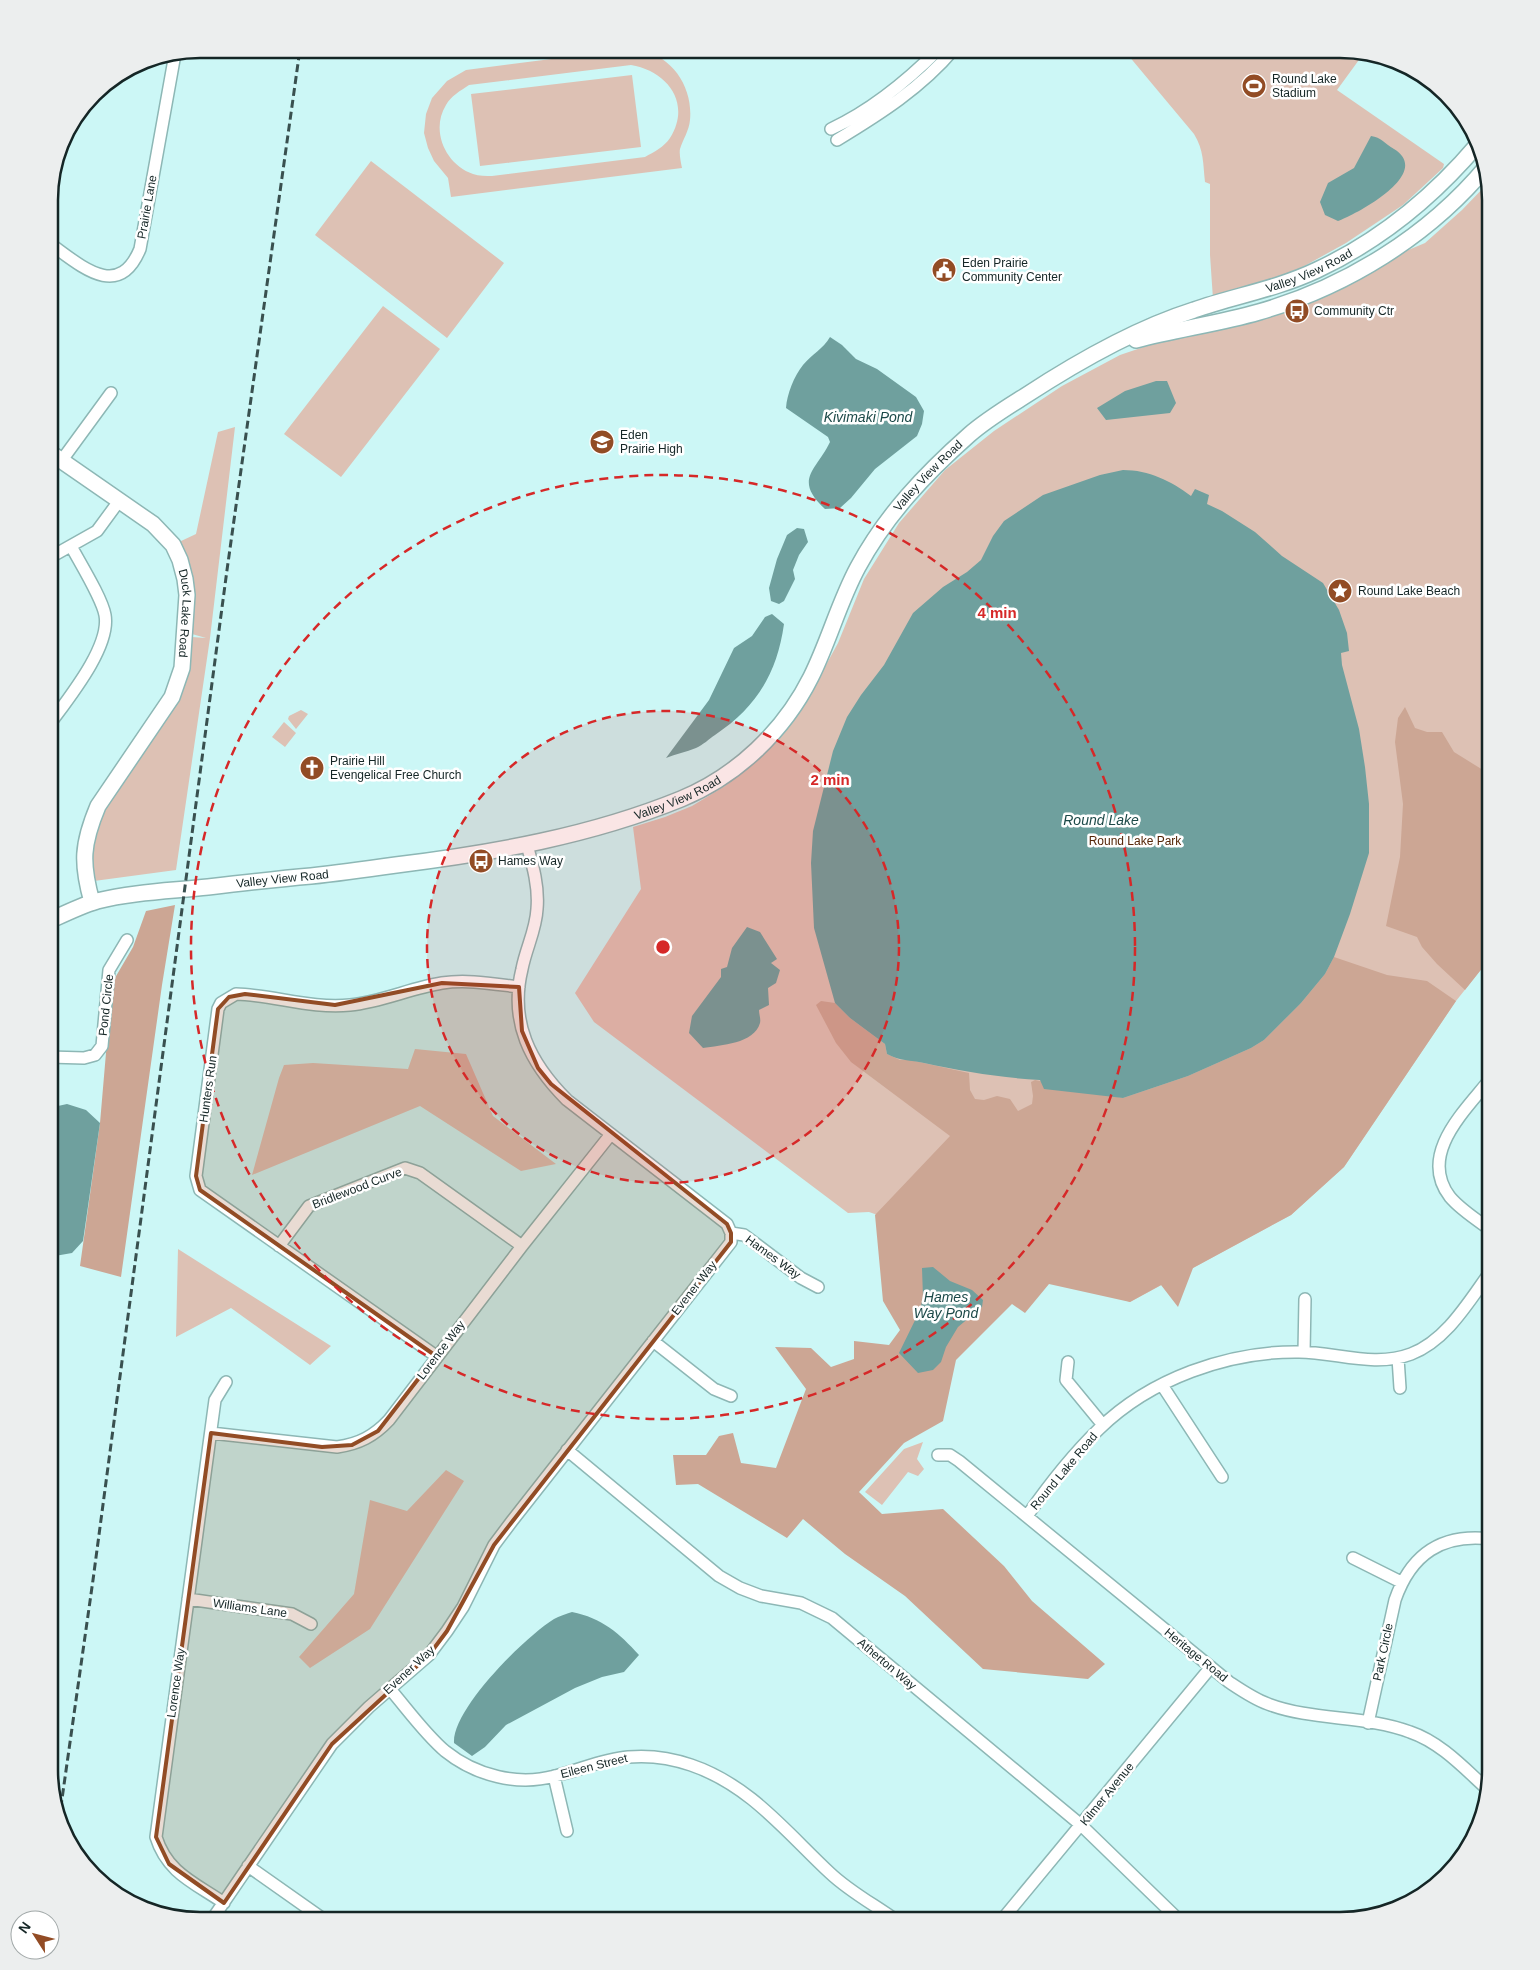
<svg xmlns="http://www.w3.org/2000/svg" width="1540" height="1970" font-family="Arial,sans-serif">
<rect width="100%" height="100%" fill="#ccf7f6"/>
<path fill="#ddc1b4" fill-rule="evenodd" d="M1123 49H1350L1364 53 1337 90 1444 164 1443 168 1403 205 1346 243 1290 274 1213 299 1210 255V184L1205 182C1203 164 1204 150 1194 134Z
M622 50C628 50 636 49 642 51 674 57 693 89 690 120 689 131 683 139 680 149 679 154 681 163 682 168L451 197 448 178 434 161 428 148 424 133 426 114 432 98 447 81 466 70ZM631 65C667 71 692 103 670 138 664 147 654 152 645 157L492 176C486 176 479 176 473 174 446 165 430 131 446 105 451 96 460 91 469 85Z
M632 75 641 147 480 166 471 94Z
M371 161 504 263 447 338 315 235Z
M1489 182 1491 200V957L1456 1001 1344 1167 1291 1215 1130 1302 869 1212 848 1213 594 1022 575 993 641 889 633 827 665 817 692 806 725 786 756 761 787 729 810 694 838 643 864 579 899 523 945 470 994 431 1062 386 1120 355 1182 334 1253 322 1276 315 1298 307 1348 285 1406 251 1425 243 1462 210Z
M383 306 440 349 341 477 284 434Z
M235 427 210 638 176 870 94 881 90 846 110 799 176 703 192 637 206 638 192 634V575L179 542 196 534 218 432Z
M301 710 308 714 296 729 288 719 289 716Z
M284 722 296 733 285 747 272 737Z
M415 1049 466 1054 493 1116 556 1164 521 1171 420 1106 252 1175 279 1078 284 1065 313 1063 408 1069Z
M178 1249 331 1346 310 1365 231 1308 176 1337Z
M923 1442 917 1459 924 1469 918 1476 908 1472 882 1505 865 1492 904 1449Z
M446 1470 464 1481 370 1629 310 1668 299 1657 354 1594 370 1500 407 1511Z"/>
<path fill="#cca694" d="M1405 707 1415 728 1427 732H1442L1454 752 1491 775V957L1465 990 1437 964 1422 947 1417 937 1386 926 1400 857 1403 804 1395 742 1398 718Z
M175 905 162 985 121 1277 80 1266 100 1123 112 983 133 947 146 911Z
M1334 957 1387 975 1427 981 1456 1001 1344 1167 1291 1215 1193 1268 1178 1307 1161 1285 1130 1302 1049 1284 1025 1313 1012 1304 956 1360 943 1421 904 1443 859 1492 882 1514 943 1509 1004 1566 1032 1601 1105 1664 1088 1679 983 1669 905 1596 845 1554 803 1519 787 1538 698 1484 676 1485 673 1455H706L719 1436 733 1433 741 1463 776 1468 806 1389 775 1347 811 1348 831 1367 854 1359V1341L889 1345 900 1330 883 1301 875 1215 950 1136 851 1062 836 1043 816 1005 821 1001 835 1003 850 1018 885 1044 887 1054 900 1060H910L969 1073 970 1090 975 1099 984 1100 997 1096 1010 1099 1018 1111 1032 1104 1033 1096 1031 1082 1035 1080 1123 1098 1188 1076 1251 1048 1264 1040 1301 1003 1325 974Z"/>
<path fill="#6fa09e" d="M1371 136C1381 137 1385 144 1394 149 1433 173 1359 213 1338 221L1325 215 1320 202 1328 183 1354 168Z
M830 337 842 345 856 359 877 369 916 397 924 411 922 424 917 436 875 469 851 498 840 508 825 509C793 479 816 471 830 442L828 437 786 408C787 394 794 376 803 365 812 354 823 349 830 337Z
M1156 381H1167L1176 403 1170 413 1106 420 1097 408 1125 391Z
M1123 470C1149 470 1171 481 1191 496L1195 489 1209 495 1207 504 1222 511 1255 532 1282 556 1323 583 1339 610 1347 633 1349 651 1341 653 1342 665 1359 729 1365 767 1369 804V853L1350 914 1334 957 1325 974 1301 1003 1264 1040 1251 1048 1188 1076 1123 1098 1044 1089 1040 1080C1001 1078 962 1071 924 1063 910 1060 900 1061 887 1054L885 1044 850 1018 835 1003 814 928 811 863 813 831 833 751 847 717 861 695 884 665 913 613 943 587 967 572 981 560 993 536 1004 521 1043 495 1100 475Z
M797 528 804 529 808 542 799 555 793 570 795 579 784 601 779 604 771 601 769 588 777 559 787 535Z
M772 614 784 624C777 673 757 707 715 735 709 739 703 745 696 748 686 752 676 754 666 758L709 700 734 648 752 636 765 617Z
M747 927 760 932 777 959 771 963 780 970 776 983 768 988 769 1005 759 1010C759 1014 761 1019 760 1023 754 1044 721 1045 703 1048L689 1033 692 1016 721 977V969L727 967 732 948Z
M67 1104 86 1110 100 1123 83 1241 72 1253 49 1257V1108Z
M933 1267 950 1281 972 1290 983 1300 982 1307 958 1327 946 1347 941 1362 933 1370 918 1373 899 1353 920 1310 923 1297 922 1268Z
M572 1612C602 1618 619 1633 639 1655L624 1672 602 1677 575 1688 506 1725 485 1747 472 1756 454 1743C452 1709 525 1637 554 1619 559 1616 566 1614 572 1612Z"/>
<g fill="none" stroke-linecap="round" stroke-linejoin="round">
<defs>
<path id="street" d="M831 129C872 110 907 81 939 49
M837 140C880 114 921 88 954 49
M49 243C79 264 118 302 140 249L175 54
M62 460 111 393
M49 558 97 531 119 501
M49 725C67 700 111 647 105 615 102 598 80 563 71 546
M527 845C533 866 539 887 537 909 536 930 526 948 522 969 509 1022 530 1063 567 1100L727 1224 731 1233 744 1235 801 1278 818 1287
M49 1057 84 1058 95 1055 102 1046 109 970 127 940
M1491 1230C1477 1220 1461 1210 1450 1197 1417 1154 1466 1110 1491 1078
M279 1246 309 1206 405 1168 420 1173 522 1246
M653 1341 714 1389 731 1396
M1304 1352 1305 1299
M436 1356 200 1190 196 1176 218 1009 221 1003 236 994C274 995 311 1009 350 1005 381 1002 411 988 442 983 467 979 494 984 519 987
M1398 1358 1400 1388
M1068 1362 1066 1380 1103 1425
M1162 1385 1222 1477
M211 1433 337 1447C359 1444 374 1436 389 1420L522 1246 611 1134
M567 1450 719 1576 740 1588 761 1596 801 1603 832 1618 1081 1825 1180 1921
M938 1455H950L959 1461 1229 1682C1241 1690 1254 1699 1268 1704 1313 1721 1365 1715 1410 1732 1440 1742 1464 1768 1486 1788
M1027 1516C1048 1486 1072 1455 1099 1429 1150 1379 1228 1351 1299 1352 1336 1352 1374 1368 1411 1354 1447 1340 1469 1301 1491 1271
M1353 1558 1401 1582
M188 1599 292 1614 311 1624
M390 1689C408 1710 425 1734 445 1751 476 1776 518 1786 555 1776 580 1770 603 1759 628 1757 650 1755 671 1758 691 1765 750 1785 786 1832 830 1873 850 1892 875 1905 897 1921
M1368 1723 1395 1600C1411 1554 1442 1533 1491 1539
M554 1776 567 1831
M248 1866 326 1921
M224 1903C195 1883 167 1873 156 1837L215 1400 226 1382
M211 1921 332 1744 369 1707 429 1655 447 1631 463 1607 494 1545 512 1521 731 1242V1233
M1001 1921 1211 1667"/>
<g id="secondary">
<path d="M1136 340C1176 329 1218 324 1259 312 1346 287 1429 236 1487 166"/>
<path id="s1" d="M49 452 153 524 173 545 180 560 185 579 187 595 182 668 172 697 98 806C82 844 81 863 92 902"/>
<path id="s2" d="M49 921C64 914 80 906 97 901 133 892 171 891 208 887 242 883 276 879 311 876 339 873 368 869 396 865 493 853 590 836 681 799 737 776 784 731 811 677 829 641 839 602 858 567 886 515 925 474 969 435 986 420 1006 408 1025 396 1077 362 1134 329 1194 310 1234 296 1277 289 1317 270 1379 241 1434 196 1478 144"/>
</g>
</defs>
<use href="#street" stroke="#8db7b5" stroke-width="14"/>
<use href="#secondary" stroke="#8db7b5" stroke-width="18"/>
<use href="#street" stroke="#fff" stroke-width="11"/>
<use href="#secondary" stroke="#fff" stroke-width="15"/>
<path stroke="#39504f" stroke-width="3" stroke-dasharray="8 4" stroke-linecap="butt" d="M59 1820 93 1580 227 570 300 49"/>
</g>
<path fill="#924c25" fill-opacity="0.2" stroke="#924c25" stroke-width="4" stroke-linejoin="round" d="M442 983 519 987 522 1031 538 1068 551 1084 727 1224 731 1233V1242L494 1545 447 1631 429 1655 332 1744 224 1903 169 1864 156 1837 211 1433 322 1447 352 1445 378 1431 436 1356 200 1190 196 1176 218 1009 229 997 245 994 335 1005Z"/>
<circle cx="663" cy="947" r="236" fill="#d62828" fill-opacity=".12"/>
<g fill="none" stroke="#d62828" stroke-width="2.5" stroke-dasharray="9 6">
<circle cx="663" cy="947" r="236"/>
<circle cx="663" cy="947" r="472"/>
</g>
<defs>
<symbol id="stadium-disc" viewBox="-11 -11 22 22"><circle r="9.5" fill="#924c25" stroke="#fff"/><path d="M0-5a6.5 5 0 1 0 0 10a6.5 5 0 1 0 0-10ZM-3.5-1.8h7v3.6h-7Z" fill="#fff"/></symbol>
<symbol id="civic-disc" viewBox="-11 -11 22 22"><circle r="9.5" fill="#924c25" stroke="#fff"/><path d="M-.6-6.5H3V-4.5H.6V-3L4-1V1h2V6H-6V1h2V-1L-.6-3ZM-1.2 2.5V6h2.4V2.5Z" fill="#fff"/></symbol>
<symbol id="bus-disc" viewBox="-11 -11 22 22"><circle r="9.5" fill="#924c25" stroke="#fff"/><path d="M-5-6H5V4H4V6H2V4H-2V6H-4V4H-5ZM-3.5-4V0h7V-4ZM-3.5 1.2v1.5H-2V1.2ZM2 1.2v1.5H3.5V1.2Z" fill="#fff"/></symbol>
<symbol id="school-disc" viewBox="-11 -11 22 22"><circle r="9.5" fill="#924c25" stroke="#fff"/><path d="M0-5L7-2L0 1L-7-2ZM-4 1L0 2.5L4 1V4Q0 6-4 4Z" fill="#fff"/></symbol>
<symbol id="sight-disc" viewBox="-11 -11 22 22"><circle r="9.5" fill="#924c25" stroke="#fff"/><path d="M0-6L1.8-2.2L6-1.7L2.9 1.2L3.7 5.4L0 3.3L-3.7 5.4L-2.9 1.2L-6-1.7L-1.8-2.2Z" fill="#fff"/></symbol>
<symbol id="church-disc" viewBox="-11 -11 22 22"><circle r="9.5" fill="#924c25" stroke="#fff"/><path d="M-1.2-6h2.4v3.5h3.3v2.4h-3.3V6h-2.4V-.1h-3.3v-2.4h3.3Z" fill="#fff"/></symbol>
</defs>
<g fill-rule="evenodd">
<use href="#stadium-disc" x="1240" y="72" width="28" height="28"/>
<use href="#civic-disc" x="930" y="256" width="28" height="28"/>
<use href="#bus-disc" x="1283" y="297" width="28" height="28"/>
<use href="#school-disc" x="588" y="428" width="28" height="28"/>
<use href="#sight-disc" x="1326" y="577" width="28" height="28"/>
<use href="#church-disc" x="298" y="754" width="28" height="28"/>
<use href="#bus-disc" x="467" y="847" width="28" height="28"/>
</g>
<g text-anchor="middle" stroke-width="5" stroke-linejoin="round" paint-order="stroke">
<g font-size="12" fill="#152626" stroke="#fff" text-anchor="start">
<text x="1272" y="83">Round Lake<tspan x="1272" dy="14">Stadium</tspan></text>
<text x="962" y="267">Eden Prairie<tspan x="962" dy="14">Community Center</tspan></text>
<text x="1314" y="315">Community Ctr</text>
<text x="620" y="439">Eden<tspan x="620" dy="14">Prairie High</tspan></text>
<text x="1358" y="595">Round Lake Beach</text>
<text x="330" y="765">Prairie Hill<tspan x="330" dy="14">Evengelical Free Church</tspan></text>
<text x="498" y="865">Hames Way</text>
</g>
<g font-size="12" fill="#152626" stroke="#fff">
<text transform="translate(147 207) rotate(-80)" y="4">Prairie Lane</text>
<text dy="4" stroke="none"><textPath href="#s2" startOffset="1502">Valley View Road</textPath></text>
<text dy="4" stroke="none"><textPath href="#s2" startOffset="1064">Valley View Road</textPath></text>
<text dy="4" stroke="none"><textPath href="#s1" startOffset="226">Duck Lake Road</textPath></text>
<text dy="4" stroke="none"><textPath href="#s2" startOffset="644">Valley View Road</textPath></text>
<text dy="4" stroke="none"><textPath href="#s2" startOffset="239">Valley View Road</textPath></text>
<text transform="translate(106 1005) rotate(-84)" y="4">Pond Circle</text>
<text transform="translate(208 1089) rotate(-82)" y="4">Hunters Run</text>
<text transform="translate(357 1188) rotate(-21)" y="4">Bridlewood Curve</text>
<text transform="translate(773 1257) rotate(36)" y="4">Hames Way</text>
<text transform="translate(694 1288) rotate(-52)" y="4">Evener Way</text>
<text transform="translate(441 1350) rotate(-53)" y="4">Lorence Way</text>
<text transform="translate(1064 1471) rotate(-50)" y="4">Round Lake Road</text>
<text transform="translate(250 1608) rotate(8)" y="4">Williams Lane</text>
<text transform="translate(1383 1652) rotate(-78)" y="4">Park Circle</text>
<text transform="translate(1196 1655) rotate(39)" y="4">Heritage Road</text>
<text transform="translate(887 1664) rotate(40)" y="4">Atherton Way</text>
<text transform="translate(409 1670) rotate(-43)" y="4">Evener Way</text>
<text transform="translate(176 1683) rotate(-82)" y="4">Lorence Way</text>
<text transform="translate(594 1766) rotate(-14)" y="4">Eileen Street</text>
<text transform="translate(1107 1794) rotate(-51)" y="4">Kilmer Avenue</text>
</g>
<g font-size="12" fill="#562608" stroke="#fff">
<text x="1135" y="845">Round Lake Park</text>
</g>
<g font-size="14" font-style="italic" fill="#1c4948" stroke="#fff">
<text x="868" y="422">Kivimaki Pond</text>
<text x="1101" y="825">Round Lake</text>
<text x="946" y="1302">Hames<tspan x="946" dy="16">Way Pond</tspan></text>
</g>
</g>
<path d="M0 0H1540V1970H0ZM200 58H1340A142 142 0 0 1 1482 200V1770A142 142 0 0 1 1340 1912H200A142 142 0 0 1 58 1770V200A142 142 0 0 1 200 58Z" fill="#eceeee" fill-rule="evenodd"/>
<path fill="none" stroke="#152626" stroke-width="2.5" d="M200 58H1340A142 142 0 0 1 1482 200V1770A142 142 0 0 1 1340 1912H200A142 142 0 0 1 58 1770V200A142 142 0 0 1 200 58Z"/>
<circle cx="663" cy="947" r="8" fill="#d62828" stroke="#fff" stroke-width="2.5"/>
<g font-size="15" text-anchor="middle" font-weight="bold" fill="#d62828" stroke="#fff" stroke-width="5" stroke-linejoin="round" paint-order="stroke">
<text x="997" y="618">4 min</text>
<text x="830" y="785">2 min</text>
</g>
<g transform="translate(35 1935) rotate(306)"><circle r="24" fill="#ffffff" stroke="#a1a8a8"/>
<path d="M0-4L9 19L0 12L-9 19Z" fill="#924c25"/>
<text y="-8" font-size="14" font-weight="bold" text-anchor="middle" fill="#152626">N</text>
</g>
</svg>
